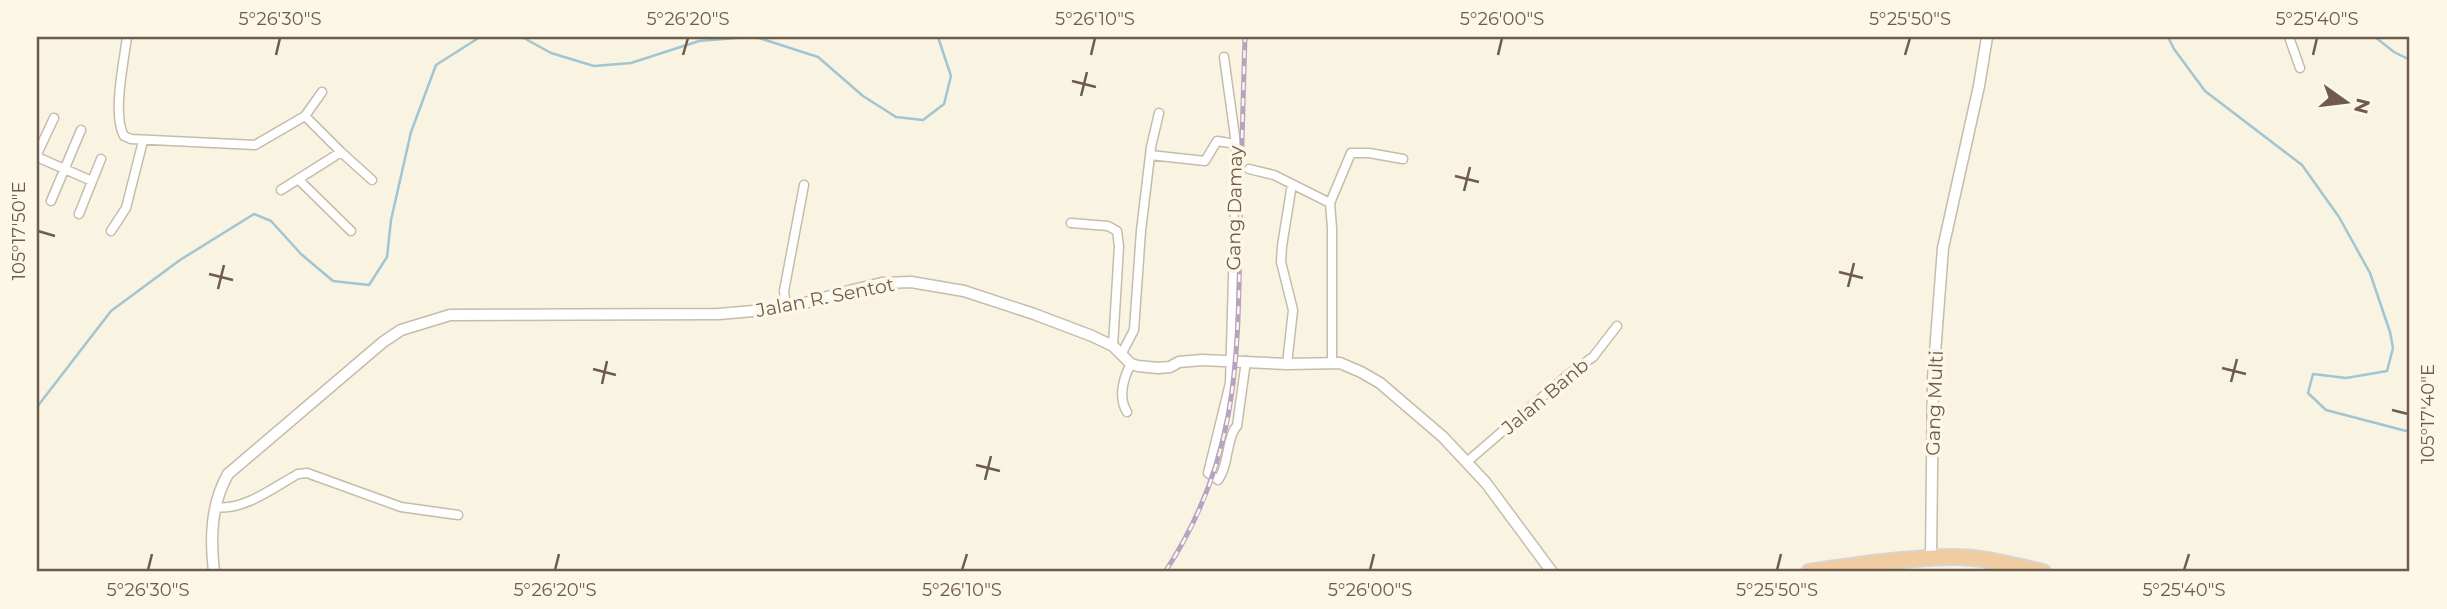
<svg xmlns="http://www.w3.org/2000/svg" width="2447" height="609" font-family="Montserrat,sans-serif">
<rect width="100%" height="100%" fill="#f9f3e2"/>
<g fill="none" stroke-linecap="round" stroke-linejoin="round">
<path stroke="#a1c5d1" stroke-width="2.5" d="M522 37 551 53 594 66 631 63 699 41 749 37
M756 37 818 57 863 96 896 117 923 120 944 104 951 76 938 37
M2168 37 2174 49 2205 91 2302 165 2339 217 2370 273 2390 332 2393 348 2387 371 2346 378 2313 374 2308 393 2326 410 2410 432
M2375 37 2394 52 2410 60
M37 407 111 311 180 260 254 214 271 221 301 254 333 281 369 285 387 257 391 220 411 132 436 65 480 37"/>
<defs>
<path id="minor" d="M127 37C124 61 112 115 124 136L131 139 255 145 305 116 322 92
M2289 37 2300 68
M1224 57 1236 144V174L1230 383 1208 473 1218 480C1229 466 1226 437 1237 426L1246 361
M305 116 341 152 372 180
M37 154 54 118
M1150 155 1205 161 1217 141 1236 144
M37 157 92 181
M1249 169 1274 175 1330 203 1332 228V363
M298 179 351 231
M281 190 341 152
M51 201 81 130
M1330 203 1351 153H1369L1403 159
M79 214 101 159
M1071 223 1108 226 1117 231 1119 246 1113 346
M111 231 126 208 143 141
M786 308 784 291 804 185
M1122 353 1134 330 1141 231 1151 147 1159 113
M1287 364 1293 310 1281 262 1282 246 1292 184
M1127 412C1118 398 1123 378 1131 364
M1468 461 1569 374 1593 357 1617 326
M216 507C244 511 274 487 298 474L307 473 401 507 458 515"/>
<path id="tertiary" d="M1931 559 1933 379 1943 248 1979 86 1987 37
M214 572C210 538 211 504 228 474L383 342 401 330 450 315 719 314 786 308 853 290 882 283 911 282 964 291 1034 314 1092 336 1113 346 1131 364 1138 366 1158 368 1170 367 1179 362 1202 360 1287 364 1340 363 1361 372 1380 383 1443 437 1486 483 1552 572"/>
<path id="trunk" d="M1809 572C1856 565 1904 558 1951 557 1982 556 2014 566 2043 572"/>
</defs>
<use href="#minor" stroke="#c8bbab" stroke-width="11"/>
<use href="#tertiary" stroke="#c8bbab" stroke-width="13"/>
<use href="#trunk" stroke="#d9d4d0" stroke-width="18"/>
<use href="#minor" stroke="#fff" stroke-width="8"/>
<use href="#tertiary" stroke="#fff" stroke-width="10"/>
<use href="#trunk" stroke="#f0cca0" stroke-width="14"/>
<defs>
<path id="rail" d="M1165 572C1238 461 1238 363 1240 234 1241 168 1243 103 1245 37"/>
</defs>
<use href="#rail" stroke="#b6a3c1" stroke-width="5"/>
<use href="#rail" stroke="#fdf7e8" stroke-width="2.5" stroke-dasharray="8" stroke-linecap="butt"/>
</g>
<path fill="none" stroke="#6e5b4c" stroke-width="2.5" d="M276 55 280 38M683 55 688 38M1091 55 1095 38M1498 55 1502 38M1905 55 1910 38M2313 55 2317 38M1072 81 1096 87M1081 96 1087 72M1455 176 1479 182M1464 191 1470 167M38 231 55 236M1839 272 1863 278M209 274 233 280M1848 287 1854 263M218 289 224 265M2222 368 2246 374M593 369 616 375M2231 382 2237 359M602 384 607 361M2392 410 2408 414M976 465 1000 471M985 480 991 456M148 570 152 554M555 570 559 554M962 570 967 554M1370 570 1374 554M1777 570 1781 554M2184 570 2189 554"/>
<g text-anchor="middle" stroke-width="7" stroke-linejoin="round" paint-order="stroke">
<g font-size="19" fill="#6e5b4c" stroke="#fdf7e8">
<text transform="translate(1234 208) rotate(-89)" y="7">Gang Damay</text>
<text transform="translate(825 297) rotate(-11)" y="7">Jalan R. Sentot</text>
<text transform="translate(1545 396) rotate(-40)" y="7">Jalan Banb</text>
<text transform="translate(1934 403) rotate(-88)" y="7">Gang Multi</text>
</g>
</g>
<rect width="2447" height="609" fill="none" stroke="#fdf7e8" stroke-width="77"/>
<g transform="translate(2346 102) rotate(104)" stroke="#fdf7e8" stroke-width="5" paint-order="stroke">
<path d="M0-5L12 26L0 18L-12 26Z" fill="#6e5b4c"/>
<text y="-10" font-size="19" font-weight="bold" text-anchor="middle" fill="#6e5b4c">N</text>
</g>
<rect x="38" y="38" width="2370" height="532" fill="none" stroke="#6e5b4c" stroke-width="2.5"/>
<g font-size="18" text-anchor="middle" fill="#6e5b4c">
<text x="280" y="25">5°26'30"S</text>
<text x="688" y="25">5°26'20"S</text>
<text x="1095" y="25">5°26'10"S</text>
<text x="1502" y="25">5°26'00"S</text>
<text x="1910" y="25">5°25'50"S</text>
<text x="2317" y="25">5°25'40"S</text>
<text transform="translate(19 231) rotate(-90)" y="6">105°17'50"E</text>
<text transform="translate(2428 414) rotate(-90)" y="6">105°17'40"E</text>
<text x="148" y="596">5°26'30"S</text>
<text x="555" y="596">5°26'20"S</text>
<text x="962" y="596">5°26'10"S</text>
<text x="1370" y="596">5°26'00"S</text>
<text x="1777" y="596">5°25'50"S</text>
<text x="2184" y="596">5°25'40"S</text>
</g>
</svg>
